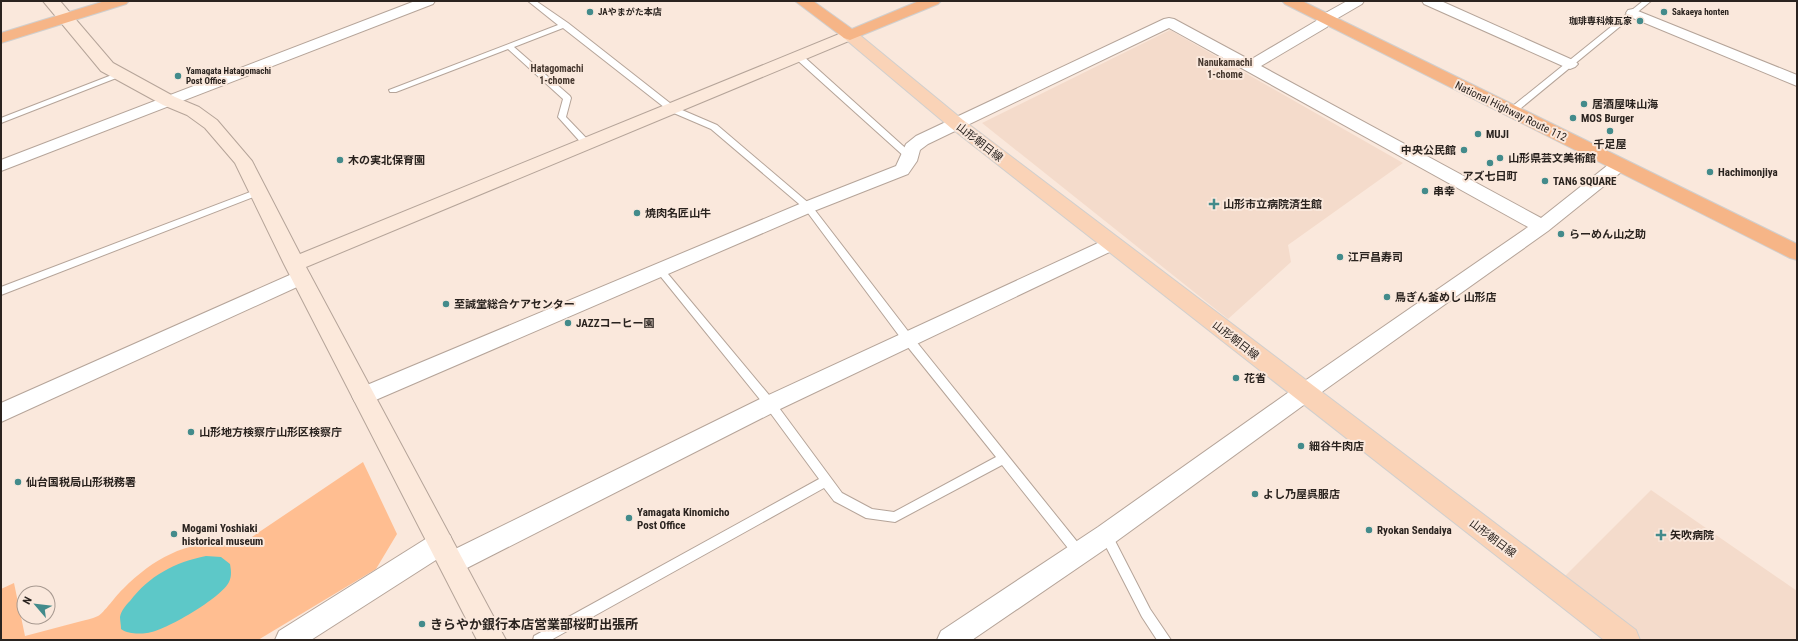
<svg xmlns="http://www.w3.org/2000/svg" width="1798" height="641" font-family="'Roboto Condensed','Noto Sans JP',sans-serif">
<rect width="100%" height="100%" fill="#fae8dc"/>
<path fill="#f4dbcb" d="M1170 30 1403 163 1288 245 1291 262 1228 319 982 123Z
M1651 490 1797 591V640H1639L1562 579Z"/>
<path fill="#ffbe91" d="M363 462 397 534 376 569 258 640H1V589L14 583 25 636C43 631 60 627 78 622 84 620 92 619 98 616 103 614 117 594 123 589 158 554 194 538 243 543Z"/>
<path fill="#5dc8c8" d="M206 556 221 557 230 564C231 570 232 576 229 582 221 598 165 631 147 633 138 634 128 634 121 629 121 625 120 620 120 617 121 611 126 605 130 601 149 576 175 562 206 556Z"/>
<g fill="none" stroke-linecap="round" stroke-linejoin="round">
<defs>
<path id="lane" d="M528 1H536L568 23 675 107 717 125 811 205 911 335 1083 549 1085 553 1083 557 1079 558 1075 557 1002 465 895 522 866 518 834 501 824 488 551 640H533L534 636 819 479 766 407 657 272 655 270 657 268H663L774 401 842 493 872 509 894 512 996 457 903 341 805 209 711 129 669 111 563 28 514 47 570 96 571 98 566 117 590 142V146H584L558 117 563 99 508 49 396 92H390L389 90 558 25Z
M1643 1H1651L1515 113H1509V109Z
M796 55H802L912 154V158H906L796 59Z
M117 73H123L124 75 1 123V118Z
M258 189 261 190 262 192 261 194 1 295V287Z
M1106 530 1110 531 1150 609 1171 640H1157L1142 617 1100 535 1102 531Z"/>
<path id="street" d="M415 1H435L433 4 1 171V160Z
M1347 1H1364L1362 4 1331 22 1327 27 1261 66 1541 218 1613 161 1619 160 1625 161 1628 165 1625 169 1548 231 1312 399 1114 543 972 640H937L941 631 1098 527 1296 387 1528 227 1169 28 928 144 920 150 917 161 908 174 814 211 371 402 363 405 355 402 352 396 355 390 802 203 896 166 906 144 916 136 1164 19 1169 18 1174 19 1250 60 1316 21 1320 16Z
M1422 1H1441L1575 61 1578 64 1575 67 1570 69 1565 67 1424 4Z
M1633 9 1797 75V86L1628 16 1626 13 1628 10Z
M1111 237 1118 238 1120 243 1118 248 778 410 461 571 452 574 443 571 440 563 443 555 762 398Z
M301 270 308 272 311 277 308 282 1 422V403Z
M441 532 450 535 453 543 450 551 311 640H275L279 631 432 535Z"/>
<path id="secondary" d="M43 1H60L113 63 175 97 199 107 217 120 252 161 300 254 844 32 850 30 856 32 858 35 856 38 306 267 506 640H477L284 264 235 163 205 128 187 115 163 105 101 71Z"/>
<path id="primary" d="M850 30 856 32 963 120 1636 630 1640 640H1604L951 128 844 38 842 35 844 32Z"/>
<path id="highway" d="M105 1H129L126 4 1 43V33Z
M795 1H813L852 29 919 1H941L938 4 850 40 844 38Z
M1282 1H1302L1797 244V260L1790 258 1285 4Z"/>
</defs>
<use href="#lane" stroke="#b5a499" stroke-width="2"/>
<use href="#street" stroke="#b5a499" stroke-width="2"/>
<use href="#secondary" stroke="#b5a499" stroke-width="2"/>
<use href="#primary" stroke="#d0cfce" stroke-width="2"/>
<use href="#highway" stroke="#d0cfce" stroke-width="2"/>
<use href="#lane" fill="#fff" fill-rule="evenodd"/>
<use href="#street" fill="#fff" fill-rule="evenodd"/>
<use href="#secondary" fill="#fce9db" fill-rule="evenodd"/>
<use href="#primary" fill="#fad3b7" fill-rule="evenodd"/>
<use href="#highway" fill="#f6b587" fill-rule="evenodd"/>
</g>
<g fill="#438b8b" stroke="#fae8dc" stroke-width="1.5">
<circle cx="590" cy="12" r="4"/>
<circle cx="1664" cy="12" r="4"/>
<circle cx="1640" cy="21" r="4"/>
<circle cx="178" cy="76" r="4"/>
<circle cx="1584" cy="104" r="4"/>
<circle cx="1573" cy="118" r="4"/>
<circle cx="1610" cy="131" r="4"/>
<circle cx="1478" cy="134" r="4"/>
<circle cx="1464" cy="150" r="4"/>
<circle cx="1500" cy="158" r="4"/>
<circle cx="340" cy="160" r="4"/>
<circle cx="1490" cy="163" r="4"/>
<circle cx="1710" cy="172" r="4"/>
<circle cx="1545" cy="181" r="4"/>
<circle cx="1425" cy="191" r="4"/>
<path d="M1212 198h4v4h4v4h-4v4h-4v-4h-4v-4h4z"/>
<circle cx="637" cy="213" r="4"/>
<circle cx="1561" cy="234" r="4"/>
<circle cx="1340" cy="257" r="4"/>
<circle cx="1387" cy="297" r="4"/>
<circle cx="446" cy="304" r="4"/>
<circle cx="568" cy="323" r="4"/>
<circle cx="1236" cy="378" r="4"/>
<circle cx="191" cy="432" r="4"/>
<circle cx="1301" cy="446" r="4"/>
<circle cx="18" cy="482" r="4"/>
<circle cx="1255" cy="494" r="4"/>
<circle cx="629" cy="518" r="4"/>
<circle cx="1369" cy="530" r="4"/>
<circle cx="174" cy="534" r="4"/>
<path d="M1659 529h4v4h4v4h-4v4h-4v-4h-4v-4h4z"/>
<circle cx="422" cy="624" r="4"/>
</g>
<g text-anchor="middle" stroke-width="4" stroke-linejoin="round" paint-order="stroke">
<g font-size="9" font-weight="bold" fill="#2a231f" stroke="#fae8dc" text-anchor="start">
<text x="598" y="15">JAやまがた本店</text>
<text x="1672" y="15">Sakaeya honten</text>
<text x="1632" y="24" text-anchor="end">珈琲専科煉瓦家</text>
<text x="186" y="74">Yamagata Hatagomachi<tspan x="186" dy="10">Post Office</tspan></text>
</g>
<g font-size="10" font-weight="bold" fill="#46382f" stroke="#fae8dc">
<text x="1225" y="66">Nanukamachi<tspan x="1225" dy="12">1-chome</tspan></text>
<text x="557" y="72">Hatagomachi<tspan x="557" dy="12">1-chome</tspan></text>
</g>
<g font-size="11" font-weight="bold" fill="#2a231f" stroke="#fae8dc" text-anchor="start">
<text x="1592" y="108">居酒屋味山海</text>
<text x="1581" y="122">MOS Burger</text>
<text x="1486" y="138">MUJI</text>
<text x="1610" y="148" text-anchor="middle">千足屋</text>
<text x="1456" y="154" text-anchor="end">中央公民館</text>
<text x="1508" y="162">山形県芸文美術館</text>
<text x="348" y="164">木の実北保育園</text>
<text x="1718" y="176">Hachimonjiya</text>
<text x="1490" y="180" text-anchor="middle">アズ七日町</text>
<text x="1553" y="185">TAN6 SQUARE</text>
<text x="1433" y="195">串幸</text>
<text x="1223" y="208">山形市立病院済生館</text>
<text x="645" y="217">焼肉名匠山牛</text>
<text x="1569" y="238">らーめん山之助</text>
<text x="1348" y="261">江戸昌寿司</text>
<text x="1395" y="301">鳥ぎん釜めし 山形店</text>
<text x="454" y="308">至誠堂総合ケアセンター</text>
<text x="576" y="327">JAZZコーヒー園</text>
<text x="1244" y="382">花省</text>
<text x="199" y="436">山形地方検察庁山形区検察庁</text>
<text x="1309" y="450">細谷牛肉店</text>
<text x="26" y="486">仙台国税局山形税務署</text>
<text x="1263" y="498">よし乃屋呉服店</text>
<text x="637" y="516">Yamagata Kinomicho<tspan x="637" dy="13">Post Office</tspan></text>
<text x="182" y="532">Mogami Yoshiaki<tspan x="182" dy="13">historical museum</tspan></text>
<text x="1377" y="534">Ryokan Sendaiya</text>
<text x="1670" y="539">矢吹病院</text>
</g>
<g font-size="11" fill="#2a231f" stroke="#fae8dc">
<text transform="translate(1511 111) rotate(26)" y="4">National Highway Route 112</text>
<text transform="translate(980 142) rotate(38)" y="4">山形朝日線</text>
<text transform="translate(1236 340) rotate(38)" y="4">山形朝日線</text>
<text transform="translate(1493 538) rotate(37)" y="4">山形朝日線</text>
</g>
<g font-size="13" font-weight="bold" fill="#2a231f" stroke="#fae8dc" text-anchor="start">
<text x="430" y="629">きらやか銀行本店営業部桜町出張所</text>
</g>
</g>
<rect width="1798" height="641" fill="none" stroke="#2a231f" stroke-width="4"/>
<g transform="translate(36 605) rotate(298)"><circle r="19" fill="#fae8dc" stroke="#a79990"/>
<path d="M0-3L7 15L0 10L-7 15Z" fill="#438b8b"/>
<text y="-6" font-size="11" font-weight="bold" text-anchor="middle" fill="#2a231f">N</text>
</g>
</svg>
